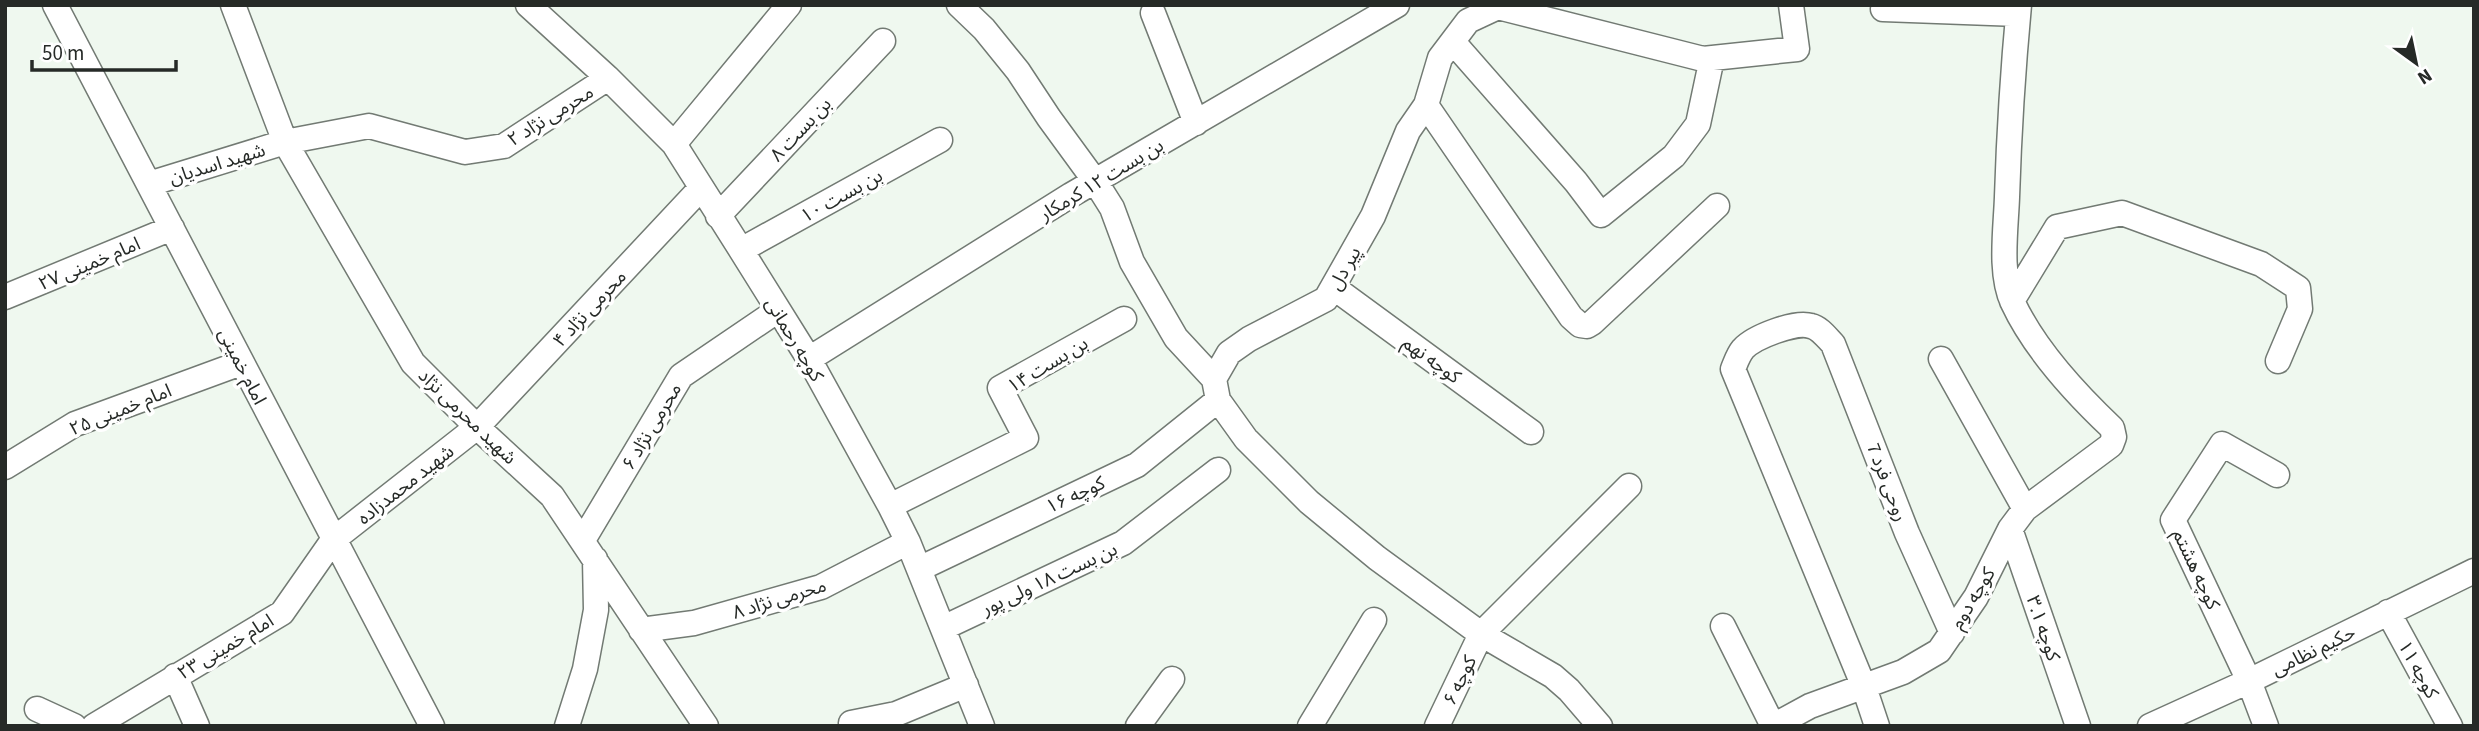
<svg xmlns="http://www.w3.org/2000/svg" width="2479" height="731" font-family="'Source Sans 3','Noto Sans Arabic',sans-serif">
<rect width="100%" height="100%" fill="#eff8ef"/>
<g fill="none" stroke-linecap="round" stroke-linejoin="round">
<defs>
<path id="minor" d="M55 5 432 726
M233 5 285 142 413 363 477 427 552 496 706 726
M528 5 608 78 674 144 741 250 809 359 890 506 908 542 982 726
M959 5 984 29 1018 71 1049 118 1095 181 1112 208 1132 262 1176 338 1214 379
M1883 9 2018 14
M1153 13 1196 123
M1453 42 1576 182 1601 215 1674 156 1698 124 1712 58
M1426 105 1571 317 1580 325 1587 326 1592 323 1717 206
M674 144 789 5
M149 184 285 142 369 126 465 152 504 146 608 78
M718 216 883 41
M741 250 940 140
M1333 287 1531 432
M5 297 172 228
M2012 301 2057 227 2122 213 2261 264 2298 288 2300 309 2278 361
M809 359 1071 195 1397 5
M1941 359 2025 509
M5 467 75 424 241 363
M890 506 1026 438 1000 388 1124 319
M2010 529 2078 726
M583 540 681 376 778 310
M919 569 1137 465 1218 400
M2388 612 2450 726
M1723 626 1773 726
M943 628 1123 543 1218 470
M641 630 694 623 821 587 908 542
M175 676 197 726
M37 709 74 726
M851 723 896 714 966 685
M94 726 282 613 333 540 477 427 701 188
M567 726 585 669 596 610 595 559
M1138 726 1172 679
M1310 726 1374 620
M1437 726 1481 634 1629 486
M1600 726 1569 690 1553 676 1481 634 1377 558 1309 502 1246 439 1218 400 1214 379 1229 353 1249 339 1326 299 1373 216 1408 131 1426 105 1440 58 1468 21 1498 7 1703 59 1797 49 1791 5
M1773 726 1810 706 1903 672 1939 651 1976 597 2010 529 2025 509 2111 445 2114 437 2112 428C2076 394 2034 348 2013 303 1999 274 2006 228 2007 197 2009 133 2013 69 2019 5
M1877 726 1864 687 1733 369C1736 362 1738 355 1743 349 1754 337 1795 321 1811 326 1820 328 1827 338 1833 344L1907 533 1952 633
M2150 726 2249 681 2474 571
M2266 726 2249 681 2173 520 2222 444 2277 475"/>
</defs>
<use href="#minor" stroke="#727a73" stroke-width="27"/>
<use href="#minor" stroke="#fff" stroke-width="24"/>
</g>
<g text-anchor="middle" stroke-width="7" stroke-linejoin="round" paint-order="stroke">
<g font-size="19" fill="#262a27" stroke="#fff">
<text transform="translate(550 115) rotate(-32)" y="7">محرمی نژاد ۲</text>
<text transform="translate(800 129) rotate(-47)" y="7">بن بست ۸</text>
<text transform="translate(217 163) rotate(-17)" y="7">شهید اسدیان</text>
<text transform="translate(1101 179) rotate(-31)" y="7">بن بست ۱۲ کرمکار</text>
<text transform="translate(841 195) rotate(-29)" y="7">بن بست ۱۰</text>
<text transform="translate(89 263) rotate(-23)" y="7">امام خمینی ۲۷</text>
<text transform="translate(1344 268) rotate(-61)" y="7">پیر دل</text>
<text transform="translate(589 308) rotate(-47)" y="7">محرمی نژاد ۴</text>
<text transform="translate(795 339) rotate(59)" y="7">کوچه رحمانی</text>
<text transform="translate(1432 359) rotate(36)" y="7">کوچه نهم</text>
<text transform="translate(1047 364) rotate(-31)" y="7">بن بست ۱۴</text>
<text transform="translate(243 366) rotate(63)" y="7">امام خمینی</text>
<text transform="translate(120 409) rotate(-22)" y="7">امام خمینی ۲۵</text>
<text transform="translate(468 416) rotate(44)" y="7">شهید محرمی نژاد</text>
<text transform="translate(651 426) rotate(-59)" y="7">محرمی نژاد ۶</text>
<text transform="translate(1888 482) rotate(69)" y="7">روحی فرد 7</text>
<text transform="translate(405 484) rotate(-38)" y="7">شهید محمدزاده</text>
<text transform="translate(1075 494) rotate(-25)" y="7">کوچه ۱۶</text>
<text transform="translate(2197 569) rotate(65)" y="7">کوچه هشتم</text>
<text transform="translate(1049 578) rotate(-25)" y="7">بن بست ۱۸ ولی پور</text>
<text transform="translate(779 598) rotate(-17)" y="7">محرمی نژاد ۸</text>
<text transform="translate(1972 598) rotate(-59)" y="7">کوچه دوم</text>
<text transform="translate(2044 628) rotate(71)" y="7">کوچه ۳.۱</text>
<text transform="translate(225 646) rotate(-31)" y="7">امام خمینی ۲۳</text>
<text transform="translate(2313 650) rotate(-26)" y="7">حکیم نظامی</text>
<text transform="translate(2419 669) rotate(61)" y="7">کوچه ۱۱</text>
<text transform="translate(1459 680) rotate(-64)" y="7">کوچه ۶</text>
</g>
</g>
<rect width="2479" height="731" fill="none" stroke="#262a27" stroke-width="14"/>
<g transform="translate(2416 63) rotate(147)" stroke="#ffffff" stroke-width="5" paint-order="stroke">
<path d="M0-5L12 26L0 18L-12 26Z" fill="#262a27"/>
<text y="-10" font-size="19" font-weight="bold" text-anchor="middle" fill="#262a27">N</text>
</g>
<path d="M32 60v10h144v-10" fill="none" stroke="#262a27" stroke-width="3.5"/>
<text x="42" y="60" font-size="21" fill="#262a27" stroke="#ffffff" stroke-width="5" paint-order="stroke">50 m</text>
</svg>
